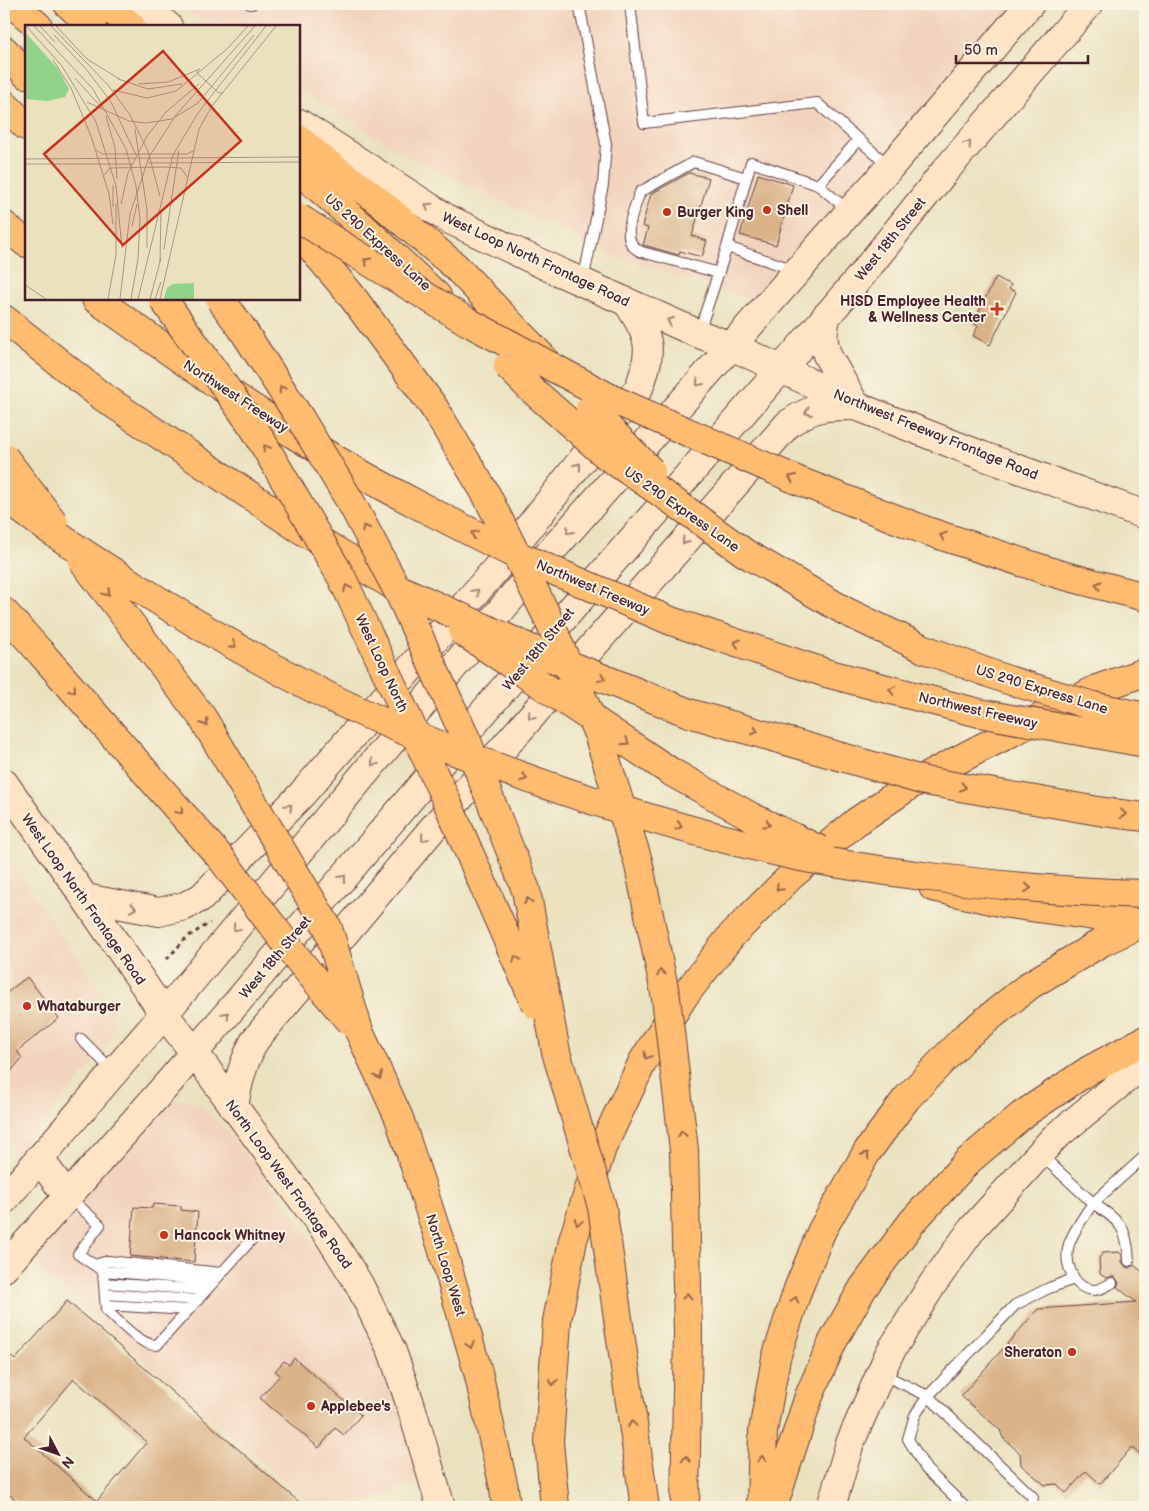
<svg xmlns="http://www.w3.org/2000/svg" width="1149" height="1511" font-family="'Balsamiq Sans',sans-serif">
<rect width="100%" height="100%" fill="#fcf5e5"/>
<filter id="ink" filterUnits="userSpaceOnUse"><feTurbulence type="fractalNoise" baseFrequency=".02" numOctaves="2"/><feDisplacementMap in="SourceGraphic" scale="10" xChannelSelector="R" yChannelSelector="G"/><feConvolveMatrix kernelMatrix="1 2 1 2 8 2 1 2 1" color-interpolation-filters="sRGB"/></filter>
<filter id="wash" filterUnits="userSpaceOnUse"><feTurbulence type="fractalNoise" baseFrequency=".0096" numOctaves="4" result="noise"/><feDisplacementMap in="SourceGraphic" scale="20" xChannelSelector="R" yChannelSelector="G"/><feGaussianBlur stdDeviation="1.12" result="paint"/><feColorMatrix in="noise" values="0 0 0 0 0 0 0 0 0 0 0 0 0 0 0 0 0 1.4 0 .05"/><feComposite in="paint" operator="in"/></filter>
<g filter="url(#wash)">
<rect width="100%" height="100%" fill="#eae2bf"/>
<path fill="#f2d4be" d="M180 4H1021L764 303 619 258 402 153 299 88V26H208Z
M4 852 113 1010 112 1041 16 1155 4 1135Z
M184 1100 200 1104 213 1115 252 1161 308 1236 325 1262 361 1324 378 1360 395 1397 423 1479 355 1507H314L25 1257 163 1106 173 1101Z"/>
<g id="blocks">
<path fill="#dab388" fill-rule="evenodd" d="M689 173 709 178 692 236 707 241 702 257 680 251 679 255 643 245 648 228 642 226 651 194Z
M758 174 793 185 776 245 740 235Z
M996 277 1011 285 1009 289 1016 292 990 345 973 336 978 326 973 323Z
M27 977 59 1018 17 1051 22 1058 4 1080V995Z
M153 1204 181 1206V1210L198 1212 194 1262 130 1256 134 1207 152 1208Z
M1119 1252 1122 1255V1262L1126 1267 1130 1268 1134 1265 1145 1274V1458L1132 1447 1100 1484 1086 1471 1066 1493 1057 1484 1045 1485 1021 1465 1020 1453 1003 1438 1000 1430 961 1396 1038 1309 1136 1302 1117 1287 1119 1283 1116 1278 1112 1276 1106 1278 1100 1274 1099 1258 1103 1253Z
M67 1301 305 1507H24L4 1490V1350L15 1360ZM74 1379 147 1442 97 1501 24 1437Z
M294 1358 361 1415 344 1435 335 1428 319 1448 260 1398 280 1375 275 1371 284 1361 289 1365Z"/>
</g>
</g>
<g filter="url(#ink)">
<use href="#blocks" fill-opacity="0" stroke="#623c41" stroke-width="1"/>
<g fill="none" stroke-linecap="round" stroke-linejoin="round">
<defs>
<path id="lane" d="M250 4H252
M579 4 606 144 603 185 583 281
M630 4 644 123 817 103 890 167
M849 211 818 185 859 139
M795 270 727 247 751 162 818 185
M719 273 642 252C617 243 634 211 640 192L694 162 746 178
M699 332 727 247
M81 1039 114 1072
M1041 1155 1093 1203 1145 1156
M68 1196 100 1225 78 1254 103 1271 106 1310C119 1321 140 1346 157 1345L253 1238
M94 1265 108 1261 221 1273
M103 1271 214 1281
M104 1283 206 1290
M1112 1283C1106 1286 1101 1290 1094 1290 1072 1289 1064 1262 1069 1244 1074 1230 1084 1216 1093 1203 1120 1222 1127 1226 1129 1261
M105 1294 198 1300
M106 1305 188 1310
M882 1374 928 1396 1033 1497 1031 1507
M965 1507 926 1469 908 1439 915 1415 928 1396 1015 1305 1049 1288 1074 1279"/>
<path id="secondary" d="M140 4 168 26
M299 123 448 219 557 271 699 334 731 346 809 382 856 406 983 456 1145 515
M826 316 823 337 827 355 856 406
M4 783 85 898 164 1014 194 1052 329 1236 359 1284 392 1351 410 1403 441 1507
M85 898 159 912 185 906 202 897 302 794 495 570 639 388C654 347 650 338 627 302
M234 1108C238 1081 243 1063 255 1040L434 827 788 424C814 406 824 406 856 406
M39 1158 67 1196
M4 1200 164 1014 532 573 850 211 890 167 1030 4
M4 1268 171 1080 574 606 796 352 860 277 945 171 1089 4
M831 1507 850 1443 889 1354 932 1285 973 1228 1054 1138 1145 1063"/>
<path id="highway" d="M13 4 38 26
M68 4 92 26
M104 4 131 26
M4 50 26 74
M4 104 26 126
M299 139 319 157 371 195 455 266 546 361
M299 171 362 226 437 296
M4 225 26 243
M299 233 351 295 433 406
M96 299C152 339 207 379 265 416 315 449 367 478 420 506
M4 319 100 395 297 527 397 588
M4 612 41 653
M933 887 1009 904 1094 916 1145 919
M359 1031 399 1118 442 1248 478 1372 504 1488 506 1507
M555 1507 549 1442 557 1321 573 1240 602 1148 643 1061 684 996 732 935 791 876 856 822 909 786 975 751 1097 689 1145 672
M761 1507 763 1431 776 1358 798 1289 822 1230 867 1152 906 1099 965 1037 1030 985 1102 942 1145 922
M773 1507 809 1396 833 1341 863 1288 912 1222 968 1161 1022 1115 1089 1070 1145 1040"/>
</defs>
<use href="#lane" stroke="#623c41" stroke-width="12"/>
<use href="#secondary" stroke="#623c41" stroke-width="30"/>
<use href="#highway" stroke="#623c41" stroke-width="30"/>
<path stroke="#623c41" stroke-width="3" stroke-dasharray="4 4" stroke-linecap="butt" d="M167 959 187 937 210 923"/>
<use href="#lane" stroke="#fff" stroke-width="10"/>
<use href="#secondary" stroke="#fee4c5" stroke-width="28"/>
<use href="#highway" stroke="#fdbc6f" stroke-width="28"/>
<defs>
<path id="highway-bridge" d="M299 218 330 238 470 323 612 399 799 481 927 531 1058 574 1145 597
M163 299 254 428 342 578 447 802 536 1005
M220 299 241 327 300 418 353 506 400 595 467 741 526 890 556 1052 602 1207 645 1507
M508 366 530 388 607 456 683 508 745 553 845 611 924 649 1005 679 1093 706 1145 717
M433 406 486 494 546 614 598 734 638 861 666 998 684 1150 688 1332 685 1507
M590 409 651 471
M4 457 54 523
M4 496C43 527 84 554 126 580 188 620 252 657 318 691 366 716 416 736 465 755 573 797 683 831 796 856 840 865 885 871 930 877 1002 886 1073 892 1145 894
M420 506 510 552 671 621 826 673 979 713 1145 743
M82 560 202 717 328 928 359 1031
M397 588 542 654 689 713 925 781 1104 812 1145 817
M463 632 671 772 752 817 820 850
M41 653 220 857 301 963 351 1023"/>
</defs>
<use href="#highway-bridge" stroke="#623c41" stroke-width="30" stroke-linecap="butt"/>
<use href="#highway-bridge" stroke="#fdbc6f" stroke-width="28"/>
</g>
<defs><path id="oneway-chevron" d="M-2-3.5L2.5 0L-2 3.5" fill="none" stroke-width="1.6" stroke-linecap="round" stroke-linejoin="round" transform="scale(1.25)"/></defs>
<g stroke="#a48278">
<use href="#oneway-chevron" transform="translate(968 144) rotate(-49)"/>
<use href="#oneway-chevron" transform="translate(428 206) rotate(-147)"/>
<use href="#oneway-chevron" transform="translate(670 321) rotate(-156)"/>
<use href="#oneway-chevron" transform="translate(699 383) rotate(131)"/>
<use href="#oneway-chevron" transform="translate(808 412) rotate(156)"/>
<use href="#oneway-chevron" transform="translate(578 466) rotate(-52)"/>
<use href="#oneway-chevron" transform="translate(569 531) rotate(131)"/>
<use href="#oneway-chevron" transform="translate(685 541) rotate(131)"/>
<use href="#oneway-chevron" transform="translate(476 592) rotate(-49)"/>
<use href="#oneway-chevron" transform="translate(531 716) rotate(131)"/>
<use href="#oneway-chevron" transform="translate(374 763) rotate(130)"/>
<use href="#oneway-chevron" transform="translate(289 807) rotate(-46)"/>
<use href="#oneway-chevron" transform="translate(424 838) rotate(130)"/>
<use href="#oneway-chevron" transform="translate(343 878) rotate(-50)"/>
<use href="#oneway-chevron" transform="translate(133 908) rotate(11)"/>
<use href="#oneway-chevron" transform="translate(236 928) rotate(130)"/>
<use href="#oneway-chevron" transform="translate(226 1015) rotate(-50)"/>
</g>
<g stroke="#9b664a">
<use href="#oneway-chevron" transform="translate(367 261) rotate(-149)"/>
<use href="#oneway-chevron" transform="translate(282 389) rotate(-123)"/>
<use href="#oneway-chevron" transform="translate(266 448) rotate(-121)"/>
<use href="#oneway-chevron" transform="translate(792 478) rotate(-156)"/>
<use href="#oneway-chevron" transform="translate(365 528) rotate(-118)"/>
<use href="#oneway-chevron" transform="translate(474 534) rotate(-153)"/>
<use href="#oneway-chevron" transform="translate(943 536) rotate(-161)"/>
<use href="#oneway-chevron" transform="translate(1098 585) rotate(-166)"/>
<use href="#oneway-chevron" transform="translate(347 588) rotate(-115)"/>
<use href="#oneway-chevron" transform="translate(107 593) rotate(53)"/>
<use href="#oneway-chevron" transform="translate(737 643) rotate(-162)"/>
<use href="#oneway-chevron" transform="translate(233 645) rotate(29)"/>
<use href="#oneway-chevron" transform="translate(602 678) rotate(22)"/>
<use href="#oneway-chevron" transform="translate(73 690) rotate(49)"/>
<use href="#oneway-chevron" transform="translate(892 690) rotate(-165)"/>
<use href="#oneway-chevron" transform="translate(205 723) rotate(58)"/>
<use href="#oneway-chevron" transform="translate(755 731) rotate(16)"/>
<use href="#oneway-chevron" transform="translate(626 742) rotate(34)"/>
<use href="#oneway-chevron" transform="translate(524 778) rotate(19)"/>
<use href="#oneway-chevron" transform="translate(963 787) rotate(10)"/>
<use href="#oneway-chevron" transform="translate(180 811) rotate(49)"/>
<use href="#oneway-chevron" transform="translate(1123 814) rotate(6)"/>
<use href="#oneway-chevron" transform="translate(767 824) rotate(26)"/>
<use href="#oneway-chevron" transform="translate(679 826) rotate(16)"/>
<use href="#oneway-chevron" transform="translate(779 888) rotate(135)"/>
<use href="#oneway-chevron" transform="translate(1028 888) rotate(5)"/>
<use href="#oneway-chevron" transform="translate(528 901) rotate(-101)"/>
<use href="#oneway-chevron" transform="translate(516 959) rotate(-113)"/>
<use href="#oneway-chevron" transform="translate(661 973) rotate(-102)"/>
<use href="#oneway-chevron" transform="translate(647 1056) rotate(121)"/>
<use href="#oneway-chevron" transform="translate(379 1076) rotate(65)"/>
<use href="#oneway-chevron" transform="translate(682 1134) rotate(-97)"/>
<use href="#oneway-chevron" transform="translate(866 1155) rotate(-58)"/>
<use href="#oneway-chevron" transform="translate(578 1222) rotate(108)"/>
<use href="#oneway-chevron" transform="translate(687 1296) rotate(-91)"/>
<use href="#oneway-chevron" transform="translate(795 1300) rotate(-72)"/>
<use href="#oneway-chevron" transform="translate(470 1345) rotate(74)"/>
<use href="#oneway-chevron" transform="translate(553 1382) rotate(94)"/>
<use href="#oneway-chevron" transform="translate(632 1424) rotate(-98)"/>
<use href="#oneway-chevron" transform="translate(686 1459) rotate(-89)"/>
<use href="#oneway-chevron" transform="translate(762 1459) rotate(-88)"/>
</g>
</g>
<g fill="#c8321e" stroke="#fcf5e5" stroke-width="2">
<circle cx="767" cy="210" r="5"/>
<circle cx="667" cy="212" r="5"/>
<path d="M994.5 301.5h5v5h5v5h-5v5h-5v-5h-5v-5h5z"/>
<circle cx="27" cy="1006" r="5"/>
<circle cx="164" cy="1235" r="5"/>
<circle cx="1072" cy="1352" r="5"/>
<circle cx="311" cy="1406" r="5"/>
</g>
<g text-anchor="middle" stroke-width="4" stroke-linejoin="round" paint-order="stroke">
<g font-size="14" font-weight="bold" fill="#4a1f2b" stroke="#fcf5e5" text-anchor="start">
<text x="777" y="215">Shell</text>
<text x="677" y="217">Burger King</text>
<text x="986" y="306" text-anchor="end">HISD Employee Health<tspan x="986" dy="16">&amp; Wellness Center</tspan></text>
<text x="37" y="1011">Whataburger</text>
<text x="174" y="1240">Hancock Whitney</text>
<text x="1062" y="1357" text-anchor="end">Sheraton</text>
<text x="321" y="1411">Applebee's</text>
</g>
<g font-size="14" fill="#4a1f2b" stroke="#fcf5e5">
<text transform="translate(890 239) rotate(-51)" y="5">West 18th Street</text>
<text transform="translate(378 242) rotate(42)" y="5">US 290 Express Lane</text>
<text transform="translate(536 259) rotate(25)" y="5">West Loop North Frontage Road</text>
<text transform="translate(236 396) rotate(33)" y="5">Northwest Freeway</text>
<text transform="translate(936 434) rotate(22)" y="5">Northwest Freeway Frontage Road</text>
<text transform="translate(682 509) rotate(35)" y="5">US 290 Express Lane</text>
<text transform="translate(593 587) rotate(23)" y="5">Northwest Freeway</text>
<text transform="translate(538 649) rotate(-50)" y="5">West 18th Street</text>
<text transform="translate(382 663) rotate(65)" y="5">West Loop North</text>
<text transform="translate(1042 689) rotate(17)" y="5">US 290 Express Lane</text>
<text transform="translate(978 710) rotate(13)" y="5">Northwest Freeway</text>
<text transform="translate(84 899) rotate(55)" y="5">West Loop North Frontage Road</text>
<text transform="translate(275 957) rotate(-50)" y="5">West 18th Street</text>
<text transform="translate(289 1184) rotate(54)" y="5">North Loop West Frontage Road</text>
<text transform="translate(446 1265) rotate(73)" y="5">North Loop West</text>
</g>
</g>
<g transform="translate(25 25)">
<rect width="275" height="275" fill="#eae2bf"/>
<path d="M0 7 33 44 44 64 40 72 22 76 0 74ZM169 258V274H139L142 263 148 259Z" fill="#92d38b"/>
<path fill="none" stroke="#aa9484" stroke-width="1" d="M1 1 37 41 71 97 91 161 97 223M9 1 68 64 101 124 111 161 115 194 113 234 106 274M15 1 30 17M26 1 83 60 105 90 123 126 135 171M31 1 62 34 96 55M29 10 61 44 86 77 111 130M28 35 46 63 66 111 84 169 88 199M173 45 172 48 194 68H198M50 53 77 83M93 54 123 64 157 59M114 59 143 57 175 44M88 65 122 73 151 66 202 24 223 1M62 77 104 96 121 98 147 94 173 78 229 10M81 91 90 123 92 154M110 104 122 185V223M71 125 77 129H162L168 126M0 134 275 132M123 138 275 137M0 139H107M79 150 85 143 139 142 156 143 162 152M88 160V182M96 179 103 148 122 111 141 87 174 59M107 201 112 179M139 224 154 125M135 237 136 186M0 260 21 274M83 274 91 230V179M95 274 105 189 124 132 151 90 230 1M113 274 148 130 173 88 241 1M125 274 136 233M130 274 136 257M135 274 174 104 187 81 251 1"/>
<path fill="#c8321e" fill-opacity="0.15" stroke="#c8321e" stroke-width="2.5" d="M138 26 216 116 98 220 19 129Z"/>
<rect width="275" height="275" fill="none" stroke="#4a1f2b" stroke-width="2.5"/>
</g>
<rect width="1149" height="1511" fill="none" stroke="#fcf5e5" stroke-width="20"/>
<g transform="translate(58 1454) rotate(131)" stroke="#fcf5e5" stroke-width="4" paint-order="stroke">
<path d="M0-4L9 19L0 12L-9 19Z" fill="#4a1f2b"/>
<text y="-8" font-size="14" font-weight="bold" text-anchor="middle" fill="#4a1f2b">N</text>
</g>
<path d="M956 55v8h132v-8" fill="none" stroke="#4a1f2b" stroke-width="2.5"/>
<text x="964" y="55" font-size="15" fill="#4a1f2b" stroke="#fcf5e5" stroke-width="4" paint-order="stroke">50 m</text>
</svg>
